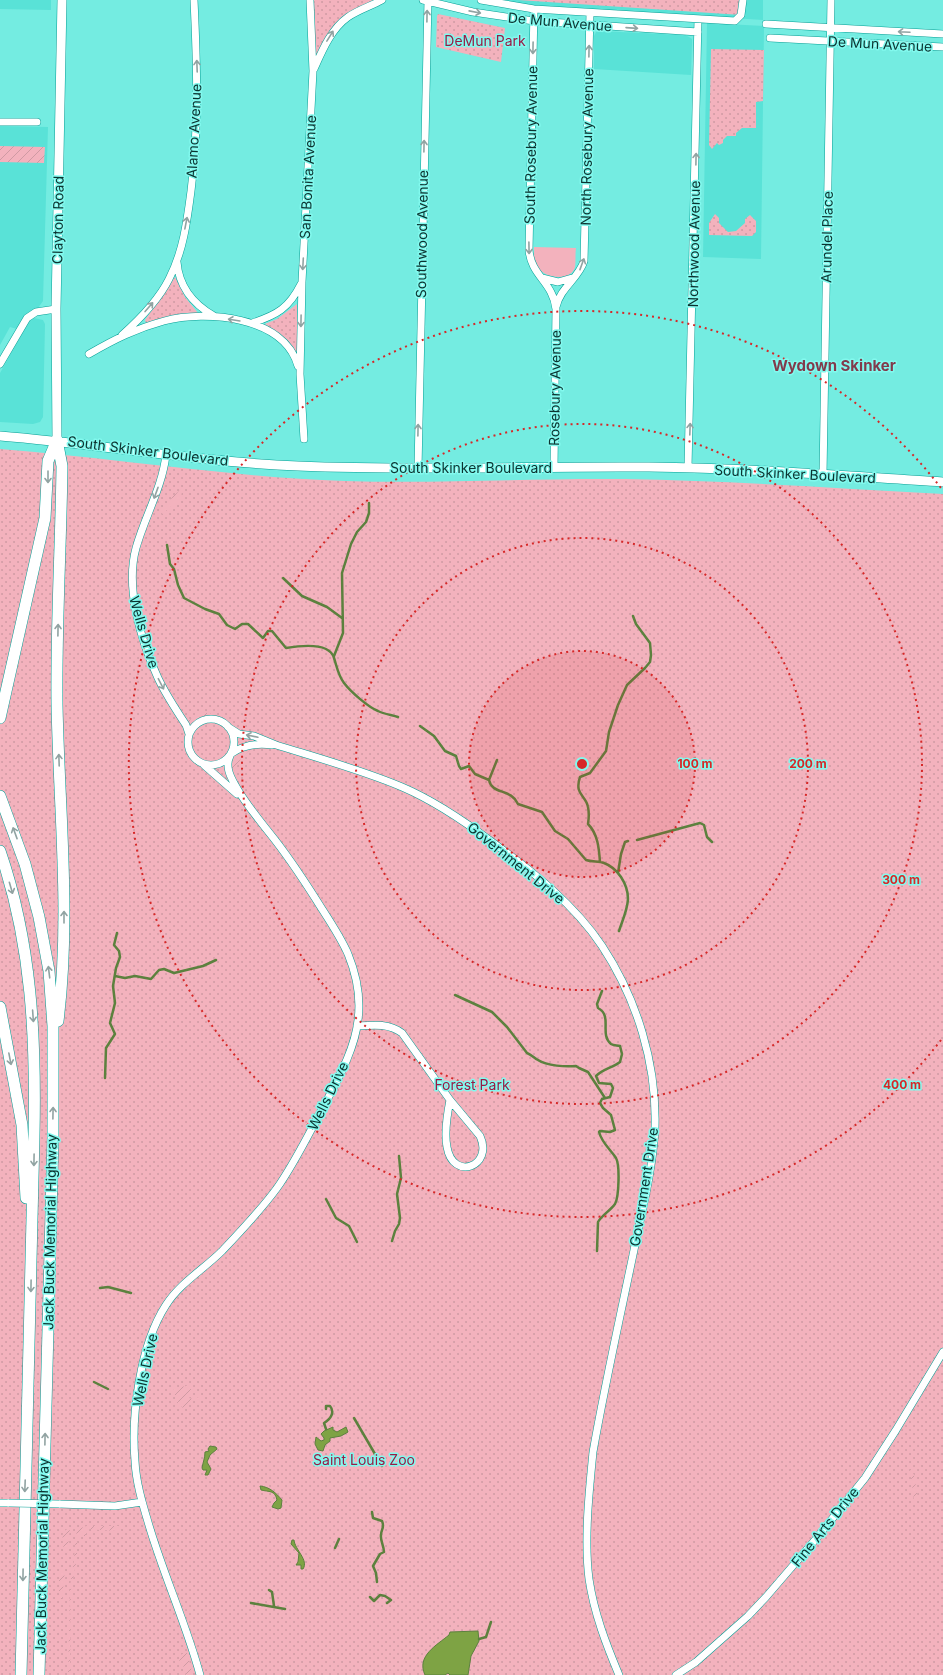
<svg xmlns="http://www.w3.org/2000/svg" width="943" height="1675" font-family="Inter,sans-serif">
<defs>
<pattern id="park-dots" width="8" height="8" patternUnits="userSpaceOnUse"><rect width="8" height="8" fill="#f3b2bd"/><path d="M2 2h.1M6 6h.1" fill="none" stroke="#cf9aa3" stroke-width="1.8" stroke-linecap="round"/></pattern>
<pattern id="garden-furrows" width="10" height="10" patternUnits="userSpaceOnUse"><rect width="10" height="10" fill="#f3b2bd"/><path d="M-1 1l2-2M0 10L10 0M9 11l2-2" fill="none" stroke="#cf9aa3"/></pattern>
</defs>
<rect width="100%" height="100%" fill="#74ece1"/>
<path fill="#59e2d7" d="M0 0H51V10L0 9Z
M497 0H763V20L541 6Z
M707 23 764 26 761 259 703 257Z
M599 31 685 35 689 37 692 39V44L691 75 594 69V36L596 32Z
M0 126 48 127 43 301 38 308 29 312 24 316 17 329 10 327 0 345Z
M34 318 43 320 45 324 43 417 40 422 33 424 0 422V373L30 320Z"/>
<path fill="#f3b2bd" d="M534 247 576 248C575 254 576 261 575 267 571 282 545 278 538 268 533 262 534 254 534 247Z"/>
<path fill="url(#park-dots)" d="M314 0H374L348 14 315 63Z
M518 0H742L741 15Z
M438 14 505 28 501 62 436 47 437 16Z
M711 49 764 50 763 101 756 102V128H742L736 133V136H727L723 140V143L719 145 717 143 712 149 709 145Z
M715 214 719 218V223L728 232 736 231 745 223V219L750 215 756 221V232L752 236 709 235V223Z
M175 277 185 297 198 313 179 315 146 323 145 320Z
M297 304V351L295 352 265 324 277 319Z
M0 449C115 458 229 477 345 481 438 484 532 478 625 479 731 481 837 488 943 494V1675H0Z"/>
<path fill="url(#garden-furrows)" d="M0 146 45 147 44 163 0 162Z
M182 489 181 498 161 515 173 496Z
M201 713H210L213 716 202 718 191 724 188 721Z
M252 748 241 758 233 774C229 757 236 751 252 748Z
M190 1384 192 1394 189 1398 193 1399 199 1397 200 1400H195L183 1408 175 1400V1395L172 1394 174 1387 177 1389 182 1385 184 1387Z
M910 1469 914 1475 918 1499 914 1500Z
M87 1526H119L118 1531 86 1529V1536H77V1558L71 1589 70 1675H68L70 1586 74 1561 76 1535 78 1529Z
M69 1528H70L67 1553H65C63 1547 62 1539 63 1532Z
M62 1569H65L62 1599H59V1573Z
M187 1653 193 1675H186L183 1665 179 1660V1657L182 1654Z"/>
<path fill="#7ea344" stroke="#5c813e" d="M333 1427V1430L337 1432 346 1427 348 1432 341 1436 330 1438V1441L325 1445 323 1451 318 1450 315 1444 316 1437 321 1441 324 1440V1438L321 1434 324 1431Z
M210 1446 216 1447 217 1449 210 1455 207 1462 211 1469 208 1475H205L207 1470H203L202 1468C203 1462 205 1458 205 1452L209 1451 208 1449Z
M260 1486C270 1487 276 1493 282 1500L281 1508 278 1509 272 1507 274 1503 277 1500C275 1490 269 1492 261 1490Z
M292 1540H294C295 1550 309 1560 303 1569H301V1565H296L298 1562 299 1553 291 1544Z
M478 1631 479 1641 471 1656 468 1675H450L448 1673 445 1675H425C416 1656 437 1645 449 1635L450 1632Z"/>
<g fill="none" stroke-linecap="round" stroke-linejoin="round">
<path stroke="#5c813e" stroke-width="2.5" d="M167 545 170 564 174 569 178 585 184 598 205 609 219 614 227 625 235 629 242 624H248L263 638 268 631H272L286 648C298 646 329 641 334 658 337 667 338 675 344 683 351 692 368 707 378 711 384 714 392 715 398 717
M283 578 302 596 327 607 342 618
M334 656 343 633 342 573 351 544 357 532 366 522 369 513V503
M420 726 434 736 445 751 456 756 459 766 461 769 469 766 475 774 489 780C492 795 511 788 518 804L542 812 555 831 568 839 586 860C592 862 599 861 604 863 612 866 617 871 621 877 634 897 626 910 619 931
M489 780 497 760
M637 840 700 823 704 825 707 837 712 842
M600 862C599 849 598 834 588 824 589 818 589 812 588 807 586 795 574 795 580 777L590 773 606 751 609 732 618 705 627 685 645 668 650 662 651 655 650 643 636 624 633 616
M618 873 621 854 625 842 628 841
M115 976 125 978 135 976 151 979 159 970 164 969 174 973 203 966 216 960
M455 995 492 1012 507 1027 527 1053C532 1055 534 1058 538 1060 547 1066 566 1067 576 1066L579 1068 588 1072 605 1098
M105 1078 106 1048 115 1034 110 1023 115 1003 113 986 116 968 120 957 119 951 114 945 117 933
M326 1199 336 1218 349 1226 357 1242
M392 1241 395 1231 399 1224 400 1218 397 1194 401 1178 399 1156
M597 1251 598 1222C602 1215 610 1211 615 1204 619 1197 620 1165 616 1158 610 1149 602 1143 599 1132L600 1131 610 1132 615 1130 611 1115 603 1108 600 1103 602 1099 610 1097 613 1088 611 1084 599 1083 596 1076C603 1069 612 1068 620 1062L622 1054 620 1046C617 1045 614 1046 611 1044 599 1034 613 1016 598 1008L597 1004 602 991
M100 1288 108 1287 131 1293
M94 1382 108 1389
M354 1418 382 1466
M326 1429 324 1423C331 1419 335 1412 330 1406H326V1409
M372 1512 373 1518 382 1521C385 1528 381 1529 381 1535 380 1540 384 1546 384 1552L380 1554 373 1566 376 1573 377 1582
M335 1548 339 1539
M269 1590 272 1592 274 1606
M370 1597 374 1601 380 1595 385 1596 391 1600 387 1603
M251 1603 285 1609
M479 1639 486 1637 491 1622"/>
<defs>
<path id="minor" d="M423 0 473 12 534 21 698 32
M481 0 534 9 735 21 741 15 743 0
M534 9 529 250C531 276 553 282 556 309L554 468
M766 24 943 34
M770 38 943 47
M314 69C322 51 331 29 348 17 358 10 371 6 382 0
M0 122H37
M177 262C179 287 193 304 214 316
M542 278 558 282 572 278
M556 307C560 288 579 278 584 261L590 13
M252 323C277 315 289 308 301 284
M122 335C140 319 158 301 169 279 183 252 187 222 191 191 199 128 197 64 194 0
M89 354C115 339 135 329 164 321 206 310 284 316 298 366
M0 364 27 318 36 312 56 309
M304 439 300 374 302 282 313 71 310 0
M166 455C162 488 145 516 136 548 125 588 141 641 158 678 166 695 176 710 186 725L189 734
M688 468 698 19
M418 469 428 0
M823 475 831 0
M188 742a23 23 0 1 1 46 0a23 23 0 1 1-46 0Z
M228 727 239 734 254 736 276 745C318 758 362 770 402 787 435 801 464 821 492 842 531 870 575 905 602 946 637 999 657 1064 655 1128 653 1168 642 1211 634 1250 620 1317 605 1384 593 1452 589 1492 584 1540 589 1579 594 1613 606 1644 619 1675
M232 753C244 745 258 743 272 745
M204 765 237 794
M357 1026C373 1025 388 1023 402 1033L450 1100
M450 1100 480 1136C494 1166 453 1182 447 1147 444 1132 447 1115 450 1100Z
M0 1503H9
M59 1504 115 1506 142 1502
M200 1675C186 1623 163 1574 148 1522 142 1502 136 1482 135 1461 131 1415 140 1345 166 1305 180 1283 204 1269 222 1251 241 1231 261 1210 277 1188 296 1161 310 1131 326 1102 339 1077 355 1048 358 1020 361 997 357 976 348 954 341 938 331 923 322 909 307 885 292 862 275 840 261 822 246 805 235 785 230 776 225 766 230 756
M676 1675 696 1662 748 1616 766 1597 815 1540 865 1478 896 1430 943 1352"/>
<path id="major" d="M0 436C99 444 198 462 298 466 415 471 532 466 649 467 747 468 845 476 943 482
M57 440 56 309 62 0"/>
<path id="highway" d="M57 440 62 466C61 546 56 625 57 704 59 810 71 916 58 1021
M0 718 45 518 48 461 57 440
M0 796 25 864 39 917 49 971 53 1026V1137L39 1675
M0 851C32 944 36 1038 34 1136L21 1675
M0 1007 22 1125 26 1198"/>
</defs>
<use href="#minor" stroke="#049f95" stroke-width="8"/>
<use href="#major" stroke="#049f95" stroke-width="10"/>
<use href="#highway" stroke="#049f95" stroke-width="12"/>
<use href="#minor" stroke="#fff" stroke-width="7"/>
<use href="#major" stroke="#fff" stroke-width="9"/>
<use href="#highway" stroke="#fff" stroke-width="11"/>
<defs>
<path id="minor-bridge" d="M9 1503 59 1504"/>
</defs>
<use href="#minor-bridge" stroke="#049f95" stroke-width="8" stroke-linecap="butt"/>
<use href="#minor-bridge" stroke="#fff" stroke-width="7"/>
</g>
<defs><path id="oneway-shaft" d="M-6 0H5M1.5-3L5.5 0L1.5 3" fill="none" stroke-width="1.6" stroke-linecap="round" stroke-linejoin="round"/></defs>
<g stroke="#91a3a2">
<use href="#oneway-shaft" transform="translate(475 12) rotate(11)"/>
<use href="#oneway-shaft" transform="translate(427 16) rotate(-89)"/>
<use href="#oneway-shaft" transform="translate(632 28) rotate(4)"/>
<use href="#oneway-shaft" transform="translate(904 32) rotate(-177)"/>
<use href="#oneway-shaft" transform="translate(330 36) rotate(-58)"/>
<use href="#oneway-shaft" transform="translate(533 48) rotate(91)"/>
<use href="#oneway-shaft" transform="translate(589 51) rotate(-89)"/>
<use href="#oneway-shaft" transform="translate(197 66) rotate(-92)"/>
<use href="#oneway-shaft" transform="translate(424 146) rotate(-89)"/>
<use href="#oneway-shaft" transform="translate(696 159) rotate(-89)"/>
<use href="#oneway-shaft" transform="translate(186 223) rotate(-79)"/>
<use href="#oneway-shaft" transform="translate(529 248) rotate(89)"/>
<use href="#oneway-shaft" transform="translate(303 264) rotate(93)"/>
<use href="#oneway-shaft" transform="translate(582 264) rotate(-70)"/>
<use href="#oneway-shaft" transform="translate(149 307) rotate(-49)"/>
<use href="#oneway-shaft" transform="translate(234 320) rotate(-171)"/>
<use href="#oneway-shaft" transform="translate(301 321) rotate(91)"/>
<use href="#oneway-shaft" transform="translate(690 429) rotate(-88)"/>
<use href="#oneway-shaft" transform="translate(418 430) rotate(-89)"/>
<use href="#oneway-shaft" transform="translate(48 477) rotate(90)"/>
<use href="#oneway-shaft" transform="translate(156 493) rotate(110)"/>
<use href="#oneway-shaft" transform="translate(58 630) rotate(-89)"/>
<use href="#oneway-shaft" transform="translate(161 684) rotate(63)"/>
<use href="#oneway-shaft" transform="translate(252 736) rotate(-168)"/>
<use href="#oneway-shaft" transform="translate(59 760) rotate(-92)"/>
<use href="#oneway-shaft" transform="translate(15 833) rotate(-110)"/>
<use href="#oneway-shaft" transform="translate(11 888) rotate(74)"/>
<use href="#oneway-shaft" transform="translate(64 917) rotate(-90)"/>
<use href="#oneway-shaft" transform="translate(49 972) rotate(-97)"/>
<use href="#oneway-shaft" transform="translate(33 1016) rotate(86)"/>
<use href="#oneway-shaft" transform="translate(10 1059) rotate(79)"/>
<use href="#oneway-shaft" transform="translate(53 1113) rotate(-89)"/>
<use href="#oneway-shaft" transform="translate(34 1160) rotate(91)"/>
<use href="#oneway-shaft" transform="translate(31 1286) rotate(91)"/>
<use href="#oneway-shaft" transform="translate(45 1439) rotate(-89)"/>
<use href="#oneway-shaft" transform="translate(25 1486) rotate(92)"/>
<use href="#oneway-shaft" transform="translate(23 1575) rotate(91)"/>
</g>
<circle cx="582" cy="764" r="113" fill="#d62828" fill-opacity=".12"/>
<g fill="none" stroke="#d62828" stroke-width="2" stroke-dasharray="2 4">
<circle cx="582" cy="764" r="113"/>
<circle cx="582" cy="764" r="226"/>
<circle cx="582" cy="764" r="340"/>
<path d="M941 1040A453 453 0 1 1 941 488"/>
</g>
<g text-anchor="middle" stroke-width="3" stroke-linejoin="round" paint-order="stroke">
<g font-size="14" fill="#0b3330" stroke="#82f9ee">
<text transform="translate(560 22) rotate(5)" y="5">De Mun Avenue</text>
<text transform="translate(880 44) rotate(3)" y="5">De Mun Avenue</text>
<text transform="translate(194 131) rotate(-87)" y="5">Alamo Avenue</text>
<text transform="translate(531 145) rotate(-89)" y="5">South Rosebury Avenue</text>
<text transform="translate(587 147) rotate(-89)" y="5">North Rosebury Avenue</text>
<text transform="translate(308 177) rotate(-87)" y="5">San Bonita Avenue</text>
<text transform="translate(58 220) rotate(-89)" y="5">Clayton Road</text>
<text transform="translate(422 234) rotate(-89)" y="5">Southwood Avenue</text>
<text transform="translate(827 237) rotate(-89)" y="5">Arundel Place</text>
<text transform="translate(694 244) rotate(-89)" y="5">Northwood Avenue</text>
<text transform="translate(555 388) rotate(-89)" y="5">Rosebury Avenue</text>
<text transform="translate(148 451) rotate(7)" y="5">South Skinker Boulevard</text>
<text x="471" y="473">South Skinker Boulevard</text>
<text transform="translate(795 474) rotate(3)" y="5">South Skinker Boulevard</text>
<text transform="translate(144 632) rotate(74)" y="5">Wells Drive</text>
<text transform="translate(516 863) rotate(39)" y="5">Government Drive</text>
<text transform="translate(328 1096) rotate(-64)" y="5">Wells Drive</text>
<text transform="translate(644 1187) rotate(-81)" y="5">Government Drive</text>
<text transform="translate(50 1232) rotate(-89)" y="5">Jack Buck Memorial Highway</text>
<text transform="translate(145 1370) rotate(-78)" y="5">Wells Drive</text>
<text transform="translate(825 1527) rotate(-51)" y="5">Fine Arts Drive</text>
<text transform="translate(42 1556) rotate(-89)" y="5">Jack Buck Memorial Highway</text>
</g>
<g font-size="14" fill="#981b45" stroke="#82f9ee">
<text x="485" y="46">DeMun Park</text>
<text x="472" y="1090">Forest Park</text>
<text x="364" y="1465">Saint Louis Zoo</text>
</g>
<g font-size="15" font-weight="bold" fill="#823a4b" stroke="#82f9ee">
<text x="834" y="371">Wydown Skinker</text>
</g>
</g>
<circle cx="582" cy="764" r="6" fill="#d62828" stroke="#82f9ee" stroke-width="2"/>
<g font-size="12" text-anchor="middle" font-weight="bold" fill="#d62828" stroke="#82f9ee" stroke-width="3" stroke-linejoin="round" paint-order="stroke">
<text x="695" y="768">100 m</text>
<text x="808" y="768">200 m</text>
<text x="901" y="884">300 m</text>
<text x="902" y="1089">400 m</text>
</g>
</svg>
